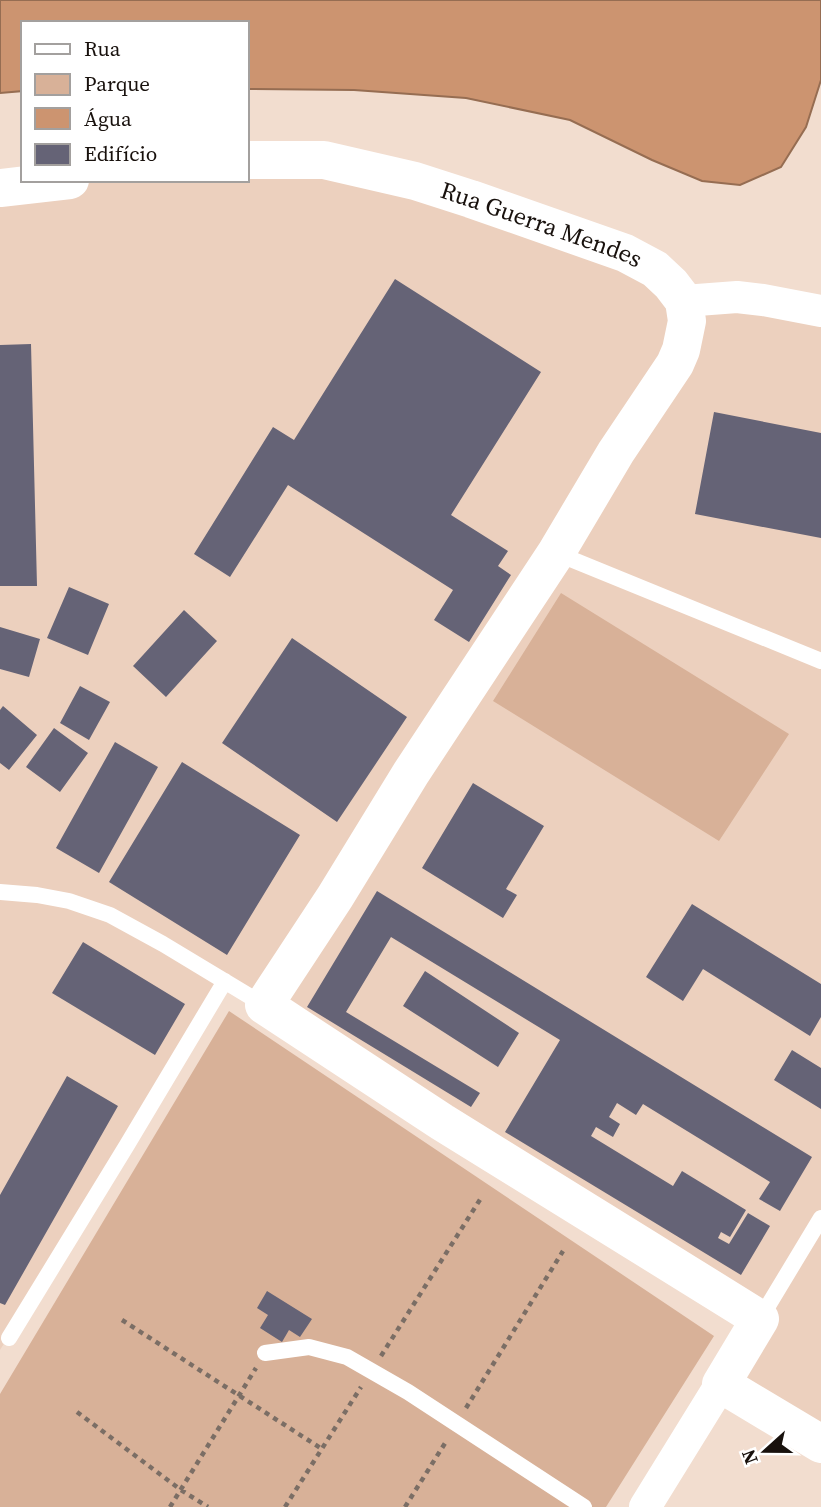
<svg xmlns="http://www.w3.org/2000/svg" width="821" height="1507" font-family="'Source Serif 4',serif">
<rect width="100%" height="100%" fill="#f2ddcf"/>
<path fill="#ecd0be" d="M247 160H324L671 284 821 311V1444L721 1384 760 1320 226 981 0 1350V188L70 180H247Z"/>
<path fill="#d8b198" d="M561 593 789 734 719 841 493 701Z
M229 1011 714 1336 606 1507H0V1394Z"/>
<path fill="#cc9470" stroke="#966d52" stroke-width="2" d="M0 0H821V80L806 127 781 167 740 185 702 181 652 160 570 120 466 98 354 90 247 89V23H23V91L0 93Z"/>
<path fill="#656376" d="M395 279 541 372 451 515 508 551 498 566 511 575 469 642 434 620 453 590 288 485 230 577 194 554 273 427 294 440Z
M31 344 37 586H0V345Z
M714 412 821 433V538L695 514Z
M69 587 109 604 88 655 47 638Z
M184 610 217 641 166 697 133 666Z
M0 627 40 639 29 677 0 669Z
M292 638 407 717 337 822 222 743Z
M80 686 110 702 89 740 60 723Z
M3 706 37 735 9 770 0 763V710Z
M54 728 88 753 60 792 26 767Z
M115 742 158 767 99 873 56 848Z
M182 762 300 835 227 955 109 882Z
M473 783 544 826 506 889 517 895 503 918 422 868Z
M377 891 812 1157 780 1211 759 1199 770 1182 643 1104 636 1115 617 1103 609 1117 620 1124 613 1137 596 1127 591 1136 673 1186 682 1171 746 1210 730 1237 721 1232 718 1238 729 1244 748 1213 770 1226 741 1275 505 1132 560 1040 391 937 346 1012 480 1093 471 1107 307 1007Z
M692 904 821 984V1017L810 1036 703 969 683 1001 646 977Z
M83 942 185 1004 155 1055 52 993Z
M425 971 519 1033 498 1067 403 1006Z
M792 1050 821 1068V1109L774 1080Z
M67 1076 118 1106 5 1305 0 1303V1195Z
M267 1291 312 1319 300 1337 289 1330 282 1342 260 1328 268 1315 257 1308Z"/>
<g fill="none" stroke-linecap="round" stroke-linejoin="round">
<path stroke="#7b6e65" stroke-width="4.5" stroke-dasharray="5 5" stroke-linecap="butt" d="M122 1320 322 1449
M381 1356 481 1198
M466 1408 563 1251
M77 1412 181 1490 208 1507
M170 1507 256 1368
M285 1507 361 1387
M405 1507 447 1440"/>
<path stroke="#fff" stroke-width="16" d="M556 553 821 661
M0 892 37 895 69 901 110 915 163 944 264 1005
M760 1319 821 1218
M9 1338 127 1145 225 981
M265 1353 309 1347 347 1357 408 1392 584 1507"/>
<path stroke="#fff" stroke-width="32" d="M684 301 737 297 763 300 821 311
M645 1507 721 1384"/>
<g stroke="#fff" stroke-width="38">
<path id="s1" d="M247 160H324L415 181 471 199 625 253 655 269 671 284 684 301 687 321 681 350 675 364 616 452 556 553 411 773 335 897 264 1005 442 1122 760 1319 721 1384 821 1444"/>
<path d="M0 188 70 180"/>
</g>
</g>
<g text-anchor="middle" stroke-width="7" stroke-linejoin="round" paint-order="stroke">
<g font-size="24" fill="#18110d" stroke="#fff">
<text dy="8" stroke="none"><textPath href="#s1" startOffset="304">Rua Guerra Mendes</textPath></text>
</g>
</g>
<rect x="21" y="21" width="228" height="161" fill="#ffffff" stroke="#a3a09e" stroke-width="2"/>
<rect x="35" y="44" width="35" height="10" fill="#ffffff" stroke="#a3a09e" stroke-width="2"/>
<text x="84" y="56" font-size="21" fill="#18110d">Rua</text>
<rect x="35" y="74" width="35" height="21" fill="#d8b198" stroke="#a3a09e" stroke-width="2"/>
<text x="84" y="91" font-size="21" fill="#18110d">Parque</text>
<rect x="35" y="108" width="35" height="21" fill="#cc9470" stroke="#a3a09e" stroke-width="2"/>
<text x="84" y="126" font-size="21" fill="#18110d">Água</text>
<rect x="35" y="144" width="35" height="21" fill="#656376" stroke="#a3a09e" stroke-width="2"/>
<text x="84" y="161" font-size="21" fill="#18110d">Edifício</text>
<g transform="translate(765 1451) rotate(249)" stroke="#ffffff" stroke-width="5" paint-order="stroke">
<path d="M0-5L12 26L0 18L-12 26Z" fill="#18110d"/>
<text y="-10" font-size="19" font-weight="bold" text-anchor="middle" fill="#18110d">N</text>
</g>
</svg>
